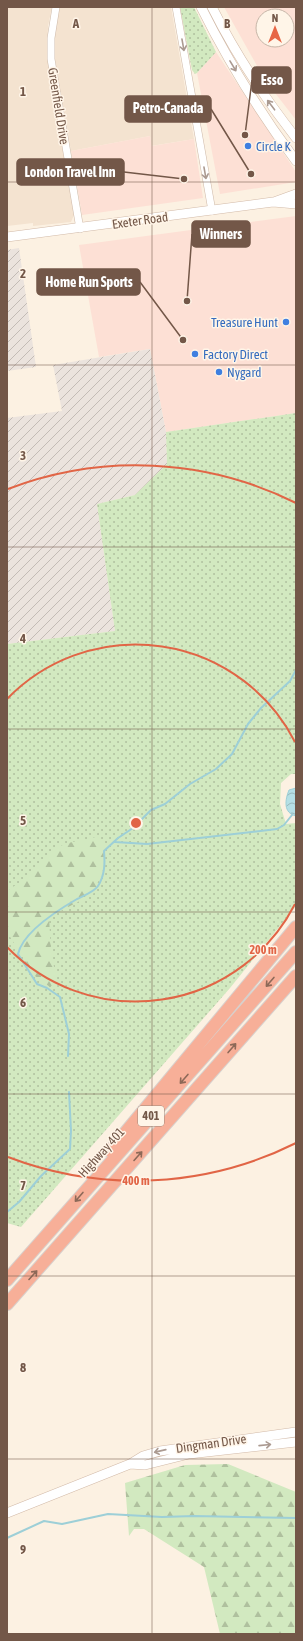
<svg xmlns="http://www.w3.org/2000/svg" width="303" height="1641" font-family="'Asap Condensed',sans-serif">
<defs>
<pattern id="industrial-furrows" width="10" height="10" patternUnits="userSpaceOnUse"><rect width="10" height="10" fill="#ebe3dd"/><path d="M-1 1l2-2M0 10L10 0M9 11l2-2" fill="none" stroke="#c3bbb5"/></pattern>
<pattern id="grass-dots" width="8" height="8" patternUnits="userSpaceOnUse"><rect width="8" height="8" fill="#d2e9c0"/><path d="M2 2h.1M6 6h.1" fill="none" stroke="#afc09e" stroke-width="1.8" stroke-linecap="round"/></pattern>
<pattern id="forest-firs" width="22" height="20" patternUnits="userSpaceOnUse"><rect width="22" height="20" fill="#d2e9c0"/><path d="M5 1l3.5 6h-7zM16 11l3.5 6h-7z" fill="#afc09e"/></pattern>
<pattern id="water-waves" width="16" height="10" patternUnits="userSpaceOnUse"><rect width="16" height="10" fill="#b6e0e5"/><path d="M0 5q4-4 8 0t8 0" fill="none" stroke="#98b8bc"/></pattern>
</defs>
<rect width="100%" height="100%" fill="#fcf1e2"/>
<path fill="#f4e3d0" d="M7 7H52L48 26 47 51 74 215 71 222 33 226V223L7 226Z
M59 7H171L194 139 151 146 150 136 71 151 55 59V31Z"/>
<path fill="#fde0d5" fill-rule="evenodd" d="M224 7H296V120L265 80ZM263 16H287V40H263Z
M216 52 296 172V182L220 194 197 73Z
M150 136 152 146 194 139 203 198 82 215 71 151Z
M296 216V413L166 432 150 349 99 357 79 245Z"/>
<path fill="url(#industrial-furrows)" d="M19 248 36 367 7 371V250Z
M150 349 166 432 167 464 135 495 97 504 115 631 7 644V418L62 411 53 365Z"/>
<path fill="url(#grass-dots)" d="M180 7H194L216 52 197 73 195 74 192 70Z
M296 413V774H291L281 783 280 804 286 824 296 823V906L230 988 21 1227 7 1223V644L115 631 97 504 135 495 167 464 166 432Z"/>
<path fill="url(#forest-firs)" d="M96 837 103 841 105 865 93 894 49 917 51 953 57 981 50 987 35 976 7 932V891L29 876 55 848 68 843Z
M228 1464 296 1492V1634H220L204 1567 144 1529H134L129 1536 125 1483 185 1465Z"/>
<path fill="url(#water-waves)" stroke="#9dcfd7" d="M296 788V816C283 813 285 800 289 790Z"/>
<g fill="none" stroke-linecap="round" stroke-linejoin="round">
<path stroke="#9dcfd7" stroke-width="2" d="M115 842 147 844 277 829 284 825 292 815
M68 1056 69 1034 60 997 47 988 37 984 18 954C23 932 58 910 77 899 83 896 94 892 98 886 105 875 105 863 104 851L118 838 133 828 151 810 165 804 190 784 216 769 232 754 248 724 261 708 290 681 296 670
M7 1212 19 1202 41 1176 70 1149 71 1131 69 1092
M7 1538 44 1521 62 1524 108 1514 162 1517 194 1516 296 1518"/>
<defs>
<path id="street" d="M56 7 51 38V59L80 229
M176 7 212 211"/>
<path id="secondary" d="M201 7C228 61 260 113 296 161
M212 7C235 53 264 97 296 138
M274 202 296 194
M7 237 273 202 296 204
M130 1464 145 1465 189 1454 296 1442
M7 1513 130 1464 143 1456 160 1451 296 1432"/>
<path id="highway" d="M110 1151 296 927
M7 1280 296 952
M7 1304 296 976"/>
</defs>
<use href="#street" stroke="#cfbbab" stroke-width="8"/>
<use href="#secondary" stroke="#d2baa8" stroke-width="10"/>
<use href="#highway" stroke="#d8d0cc" stroke-width="14"/>
<use href="#street" stroke="#fff" stroke-width="7"/>
<use href="#secondary" stroke="#fff" stroke-width="9"/>
<use href="#highway" stroke="#f7af98" stroke-width="12"/>
</g>
<defs><path id="oneway-shaft" d="M-6 0H5M1.5-3L5.5 0L1.5 3" fill="none" stroke-width="1.6" stroke-linecap="round" stroke-linejoin="round"/></defs>
<g stroke="#ab9a91">
<use href="#oneway-shaft" transform="translate(183 45) rotate(80)"/>
<use href="#oneway-shaft" transform="translate(233 66) rotate(59)"/>
<use href="#oneway-shaft" transform="translate(271 105) rotate(-127)"/>
<use href="#oneway-shaft" transform="translate(205 173) rotate(80)"/>
<use href="#oneway-shaft" transform="translate(265 1445) rotate(-6)"/>
<use href="#oneway-shaft" transform="translate(160 1451) rotate(167)"/>
</g>
<g stroke="#8d6958">
<use href="#oneway-shaft" transform="translate(270 982) rotate(131)"/>
<use href="#oneway-shaft" transform="translate(232 1048) rotate(-49)"/>
<use href="#oneway-shaft" transform="translate(184 1079) rotate(131)"/>
<use href="#oneway-shaft" transform="translate(138 1156) rotate(-48)"/>
<use href="#oneway-shaft" transform="translate(79 1197) rotate(131)"/>
<use href="#oneway-shaft" transform="translate(33 1275) rotate(-48)"/>
</g>
<path fill="none" stroke="#735748" stroke-width="1" stroke-opacity="0.55" d="M152 7V1634M7 182H296M7 365H296M7 547H296M7 729H296M7 912H296M7 1094H296M7 1276H296M7 1459H296"/>
<g fill="none" stroke="#e16546" stroke-width="2">
<path d="M295 904A179 179 0 0 1 7 947M7 699A179 179 0 0 1 295 742"/>
<path d="M296 1143A358 358 0 0 1 8 1157M8 489A358 358 0 0 1 296 503"/>
</g>
<g fill="#3f7fe0" stroke="#fff5e8" stroke-width="1.5">
<circle cx="248" cy="146" r="4"/>
<circle cx="286" cy="322" r="4"/>
<circle cx="195" cy="354" r="4"/>
<circle cx="219" cy="372" r="4"/>
</g>
<g text-anchor="middle" stroke-width="3" stroke-linejoin="round" paint-order="stroke">
<rect fill="#fff5e8" stroke="#9d8678" stroke-width="1" x="138" y="1106" width="26" height="20" rx="3"/>
<g font-size="12" font-weight="bold" fill="#735748">
<text x="151" y="1120">401</text>
</g>
<g font-size="13" fill="#735748" stroke="#fff5e8">
<text transform="translate(59 106) rotate(81)" y="5">Greenfield Drive</text>
<text transform="translate(140 220) rotate(-8)" y="5">Exeter Road</text>
<text transform="translate(101 1152) rotate(-48)" y="5">Highway 401</text>
<text transform="translate(211 1443) rotate(-8)" y="5">Dingman Drive</text>
</g>
<g font-size="13" fill="#366cbe" stroke="#fff5e8" text-anchor="start">
<text x="256" y="151">Circle K</text>
<text x="278" y="327" text-anchor="end">Treasure Hunt</text>
<text x="203" y="359">Factory Direct</text>
<text x="227" y="377">Nygard</text>
</g>
</g>
<g font-size="13" text-anchor="middle" font-weight="bold" fill="#735748" stroke="#fff5e8" stroke-width="3" stroke-linejoin="round" paint-order="stroke">
<text x="76" y="28">A</text>
<text x="227" y="28">B</text>
<text x="23" y="96">1</text>
<text x="23" y="278">2</text>
<text x="23" y="460">3</text>
<text x="23" y="643">4</text>
<text x="23" y="825">5</text>
<text x="23" y="1007">6</text>
<text x="23" y="1190">7</text>
<text x="23" y="1372">8</text>
<text x="23" y="1554">9</text>
</g>
<circle cx="136" cy="823" r="6" fill="#e16546" stroke="#fff5e8" stroke-width="2"/>
<g font-size="12" text-anchor="middle" font-weight="bold" fill="#e16546" stroke="#fff5e8" stroke-width="3" stroke-linejoin="round" paint-order="stroke">
<text x="263" y="954">200 m</text>
<text x="136" y="1185">400 m</text>
</g>
<path fill="none" stroke="#735748" stroke-width="1.5" d="M245 135L252 80M251 174L211 109M184 179L124 172M187 301L192 234M183 340L140 282"/>
<g fill="#735748" stroke="#fff5e8" stroke-width="1.5">
<circle cx="245" cy="135" r="4"/>
<circle cx="251" cy="174" r="4"/>
<circle cx="184" cy="179" r="4"/>
<circle cx="187" cy="301" r="4"/>
<circle cx="183" cy="340" r="4"/>
</g>
<g fill="#735748" stroke="#735748" stroke-width="1.5">
<rect x="252" y="67" width="39" height="26" rx="4"/>
<rect x="125" y="96" width="86" height="26" rx="4"/>
<rect x="17" y="159" width="107" height="26" rx="4"/>
<rect x="192" y="221" width="58" height="26" rx="4"/>
<rect x="37" y="269" width="103" height="26" rx="4"/>
</g>
<g font-size="14" text-anchor="middle" font-weight="bold" fill="#fff">
<text x="272" y="85">Esso</text>
<text x="168" y="113">Petro-Canada</text>
<text x="70" y="177">London Travel Inn</text>
<text x="221" y="239">Winners</text>
<text x="89" y="287">Home Run Sports</text>
</g>
<rect width="303" height="1641" fill="none" stroke="#735748" stroke-width="16"/>
<g transform="translate(275 28)"><circle r="19" fill="#fff5e8" stroke="#c7b6a8"/>
<path d="M0-3L7 15L0 10L-7 15Z" fill="#e76646"/>
<text y="-6" font-size="11" font-weight="bold" text-anchor="middle" fill="#735748">N</text>
</g>
</svg>
